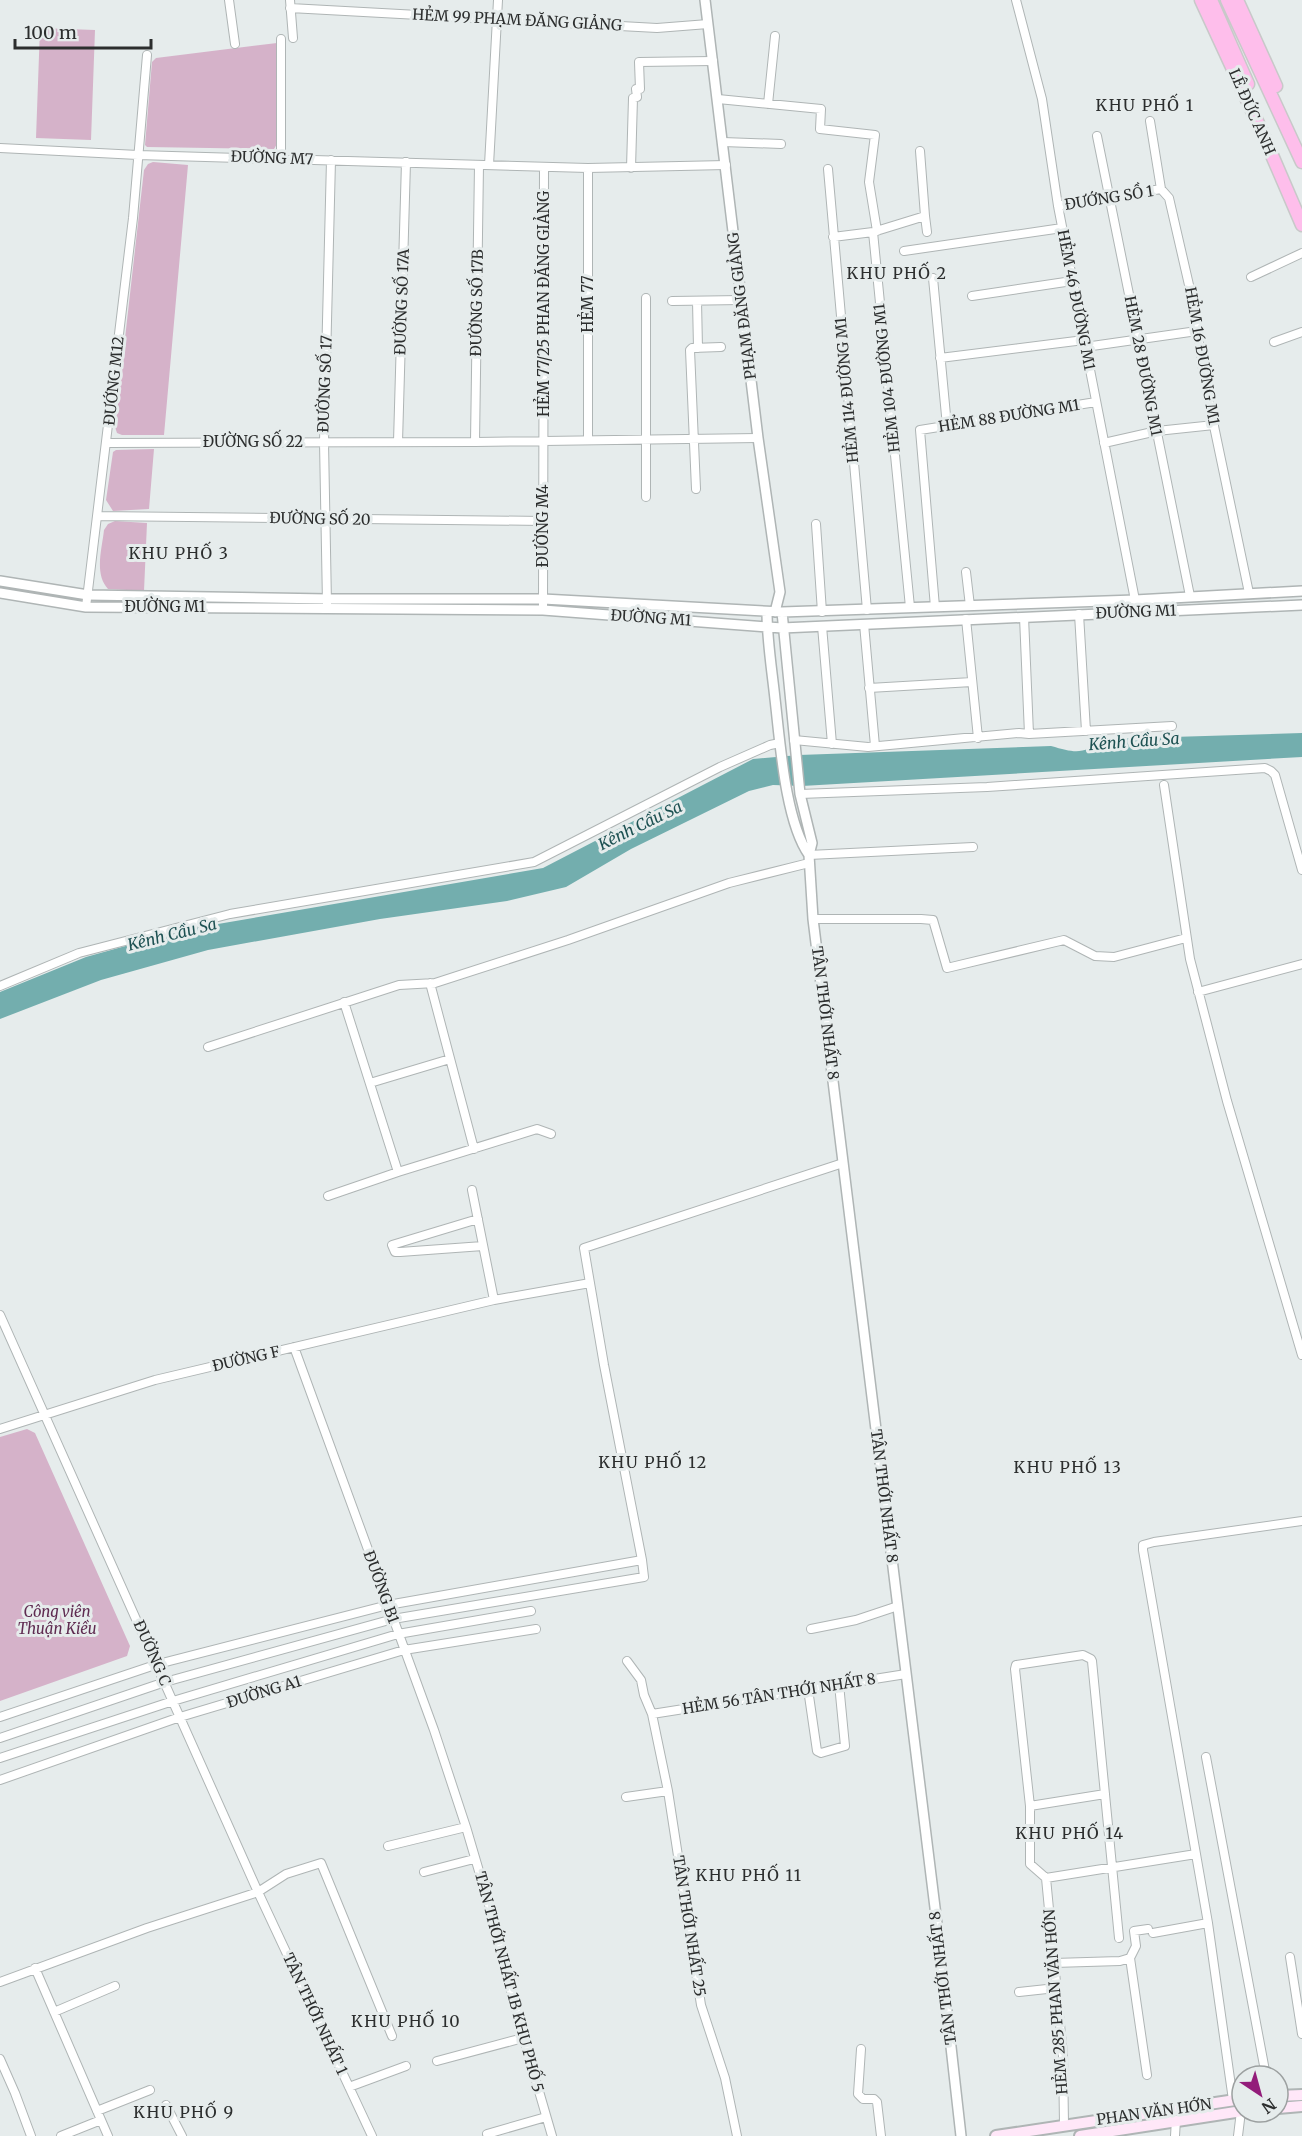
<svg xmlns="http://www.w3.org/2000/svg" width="1302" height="2136" font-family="Merriweather,serif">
<rect width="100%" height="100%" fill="#e6ecec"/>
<path fill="#d5b2c9" d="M40 28 95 30 91 140 36 138Z
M277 43 281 48 277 144 274 149 147 147 145 145 152 62 156 58Z
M153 162 188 165 164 435H122L117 433 115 427 144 170 148 164Z
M154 449 149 509 113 511 106 500 113 452 116 450Z
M115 521 147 523 144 591 108 589C94 574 102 549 104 530L108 524Z
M27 1429 35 1433 130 1646 127 1656 0 1701V1437Z"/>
<path fill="#73aeae" d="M1302 733V757L802 786 773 785 749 791 631 849 566 887 507 901 380 919 208 950 101 980 0 1019V992L86 957 183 930 543 868 753 759 799 755 1051 746C1076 753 1082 755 1105 739Z"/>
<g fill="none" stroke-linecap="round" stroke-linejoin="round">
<defs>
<path id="minor" d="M229 0 235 44
M290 0 293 38
M1016 0 1042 99 1058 206 1135 600
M290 8 657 28 708 24
M281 39V158
M718 99 821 109 820 129 875 135 869 182 877 231
M768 104 775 36
M1150 121 1161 189 1169 198 1192 298 1206 388 1249 593
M1097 136 1190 596
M723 142 781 144
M0 148 138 155 588 168 726 165
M489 165 498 0
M631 168 633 98 637 97 636 89H640L639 62 713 61
M828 169 867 610
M1058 206 1161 189
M925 216 927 232
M833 237 873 232
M904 251 1062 228
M1251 277 1302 253
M933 278 947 426
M972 296 1072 281
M646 298V497
M672 301 742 300
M697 301 698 348
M1274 342 1302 332
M1085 347 1197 331
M940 358 1084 340
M588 440V168
M398 442 406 162
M475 442 479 165
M107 443 475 442 758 438
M1104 443 1157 431 1214 425
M696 489 690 350 692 348 721 347
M97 516 543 521
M816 524 822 612
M966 572 970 606
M327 604 324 442 331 160
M86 607 133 218 147 55
M910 607 873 232 925 216 920 151
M935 607 920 430 1096 402
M543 610 544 167
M1079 614 1086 731
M1024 617 1029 734
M966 619 978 738
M864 624 875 746
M822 626 832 744
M869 688 972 682
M794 740 868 747 1019 733 1029 734 1172 726
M1164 785 1190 959 1227 1101 1302 1355
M800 794 987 787 1265 768 1271 771 1275 775 1302 870
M809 855 973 847
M813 919H921L933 920 947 968 1064 940 1095 956 1114 957 1186 938
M430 983 474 1149
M0 986 79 953 230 914 534 862 720 767 770 745 780 743
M1198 992 1302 964
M344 1002 398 1172
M208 1047 399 985 435 983 568 940 729 883 809 863
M370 1083 450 1059
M472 1190 494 1300
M328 1196 398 1172 537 1129 551 1134
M478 1219 392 1245 395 1252H400L483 1246
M0 1315 258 1892 372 2136
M294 1347 434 1730 466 1827 489 1905 518 2019 552 2136
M0 1429 155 1380 494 1300 590 1283
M811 1629 856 1620 898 1606
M627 1661 641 1680 644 1695 652 1714 668 1791 701 2005 725 2078 737 2136
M808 1689 817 1751 821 1753 845 1746 839 1684
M652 1714 906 1674
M0 1717 158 1664 388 1605 642 1560
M0 1738 165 1682 393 1619 644 1577 642 1560 604 1365 584 1248 843 1163
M1206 1757 1266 2076
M0 1758 173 1701 398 1634 531 1611
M0 1780 180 1717 404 1650 536 1629
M626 1797 668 1791
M1030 1806 1105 1794
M388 1846 466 1827
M424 1872 474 1859
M1046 1878 1063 2055 1064 2125
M1153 1933 1208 1923
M1119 1938 1092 1661 1091 1659 1083 1655 1016 1665 1015 1669 1030 1806V1864L1046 1878 1196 1854
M1290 1957 1302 2034
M1130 1958 1147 2075
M1054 1963 1120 1961 1130 1958 1136 1946 1134 1931 1148 1929
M35 1968 108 2136
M0 1982 147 1928 246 1896 258 1892 286 1874 321 1863 392 2036
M1019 1992 1056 1988
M54 2012 115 1986
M861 2049 858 2094 863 2099H874L877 2102 881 2136
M0 2059 15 2093 31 2136
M437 2061 523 2038
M349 2087 406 2066
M1233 2100 1208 1923 1143 1550V1545L1154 1542 1302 1521
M166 2105 182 2136
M97 2111 150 2090
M487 2134 546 2117
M61 2136 101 2120
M1175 2136 1176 2120
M1238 2136 1241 2111"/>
<path id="tertiary" d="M705 0 758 438 780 592 775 612
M0 581 88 595 328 599H543L782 612 1135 600 1302 591
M0 593 86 607 543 610 782 628 1302 605
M767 612C767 641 772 670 775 699 780 741 785 821 809 855
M782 612 800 794 812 843 809 855 813 919 939 1940 961 2136"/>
<path id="secondary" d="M1278 2096 1302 2095
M1278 2108 1302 2106
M996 2136 1242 2099
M1080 2136 1242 2111"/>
<path id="trunk" d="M1201 0 1262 132 1302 225
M1211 0 1248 84
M1227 0 1302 162
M1237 0 1276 86"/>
</defs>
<use href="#minor" stroke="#afb5b5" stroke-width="10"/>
<use href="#tertiary" stroke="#afb5b5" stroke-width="12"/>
<use href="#secondary" stroke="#afb5b5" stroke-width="14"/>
<use href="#trunk" stroke="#c8c9c9" stroke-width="15"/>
<use href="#minor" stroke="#fff" stroke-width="8"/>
<use href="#tertiary" stroke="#fff" stroke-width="9"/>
<use href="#secondary" stroke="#ffe7f8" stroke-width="10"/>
<use href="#trunk" stroke="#febeeb" stroke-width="12"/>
</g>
<g text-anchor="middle" stroke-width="6" stroke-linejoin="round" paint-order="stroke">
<g font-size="15" fill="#2c2e2e" stroke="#e6ecec">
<text transform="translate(517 20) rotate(3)" y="5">HẺM 99 PHẠM ĐĂNG GIẢNG</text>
<text transform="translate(1252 112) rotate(66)" y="5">LÊ ĐỨC ANH</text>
<text transform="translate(272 158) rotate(2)" y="5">ĐƯỜNG M7</text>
<text transform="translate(1109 198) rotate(-9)" y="5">ĐƯỚNG SỒ 1</text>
<text transform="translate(1076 300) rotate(79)" y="5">HẺM 46 ĐƯỜNG M1</text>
<text transform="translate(402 302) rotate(-88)" y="5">ĐƯỜNG SỐ 17A</text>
<text transform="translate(477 303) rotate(-89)" y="5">ĐƯỜNG SỐ 17B</text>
<text transform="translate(544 304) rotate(-90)" y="5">HẺM 77/25 PHAN ĐĂNG GIẢNG</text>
<text transform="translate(588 304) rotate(-90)" y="5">HẺM 77</text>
<text transform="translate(742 306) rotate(-97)" y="5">PHẠM ĐĂNG GIẢNG</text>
<text transform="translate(1202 356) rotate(80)" y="5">HẺM 16 ĐƯỜNG M1</text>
<text transform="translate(1143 366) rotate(79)" y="5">HẺM 28 ĐƯỜNG M1</text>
<text transform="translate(887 378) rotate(-96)" y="5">HẺM 104 ĐƯỜNG M1</text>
<text transform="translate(114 381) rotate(-84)" y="5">ĐƯỚNG M12</text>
<text transform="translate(325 384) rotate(-88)" y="5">ĐƯỜNG SỐ 17</text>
<text transform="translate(847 390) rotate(-95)" y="5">HẺM 114 ĐƯỜNG M1</text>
<text transform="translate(1009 416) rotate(-9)" y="5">HẺM 88 ĐƯỜNG M1</text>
<text x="253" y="447">ĐƯỜNG SỐ 22</text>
<text transform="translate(320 519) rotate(1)" y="5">ĐƯỜNG SỐ 20</text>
<text transform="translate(543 526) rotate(-90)" y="5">ĐƯỜNG M4</text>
<text x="165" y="612">ĐƯỜNG M1</text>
<text transform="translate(1136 612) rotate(-2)" y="5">ĐƯỜNG M1</text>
<text transform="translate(651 618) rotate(4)" y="5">ĐƯỜNG M1</text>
<text transform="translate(825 1013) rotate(83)" y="5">TÂN THỚI NHẤT 8</text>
<text transform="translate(246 1359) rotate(-13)" y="5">ĐƯỜNG F</text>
<text transform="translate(884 1496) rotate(83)" y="5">TÂN THỚI NHẤT 8</text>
<text transform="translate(381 1587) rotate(70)" y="5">ĐƯỜNG B1</text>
<text transform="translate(152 1653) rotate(66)" y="5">ĐƯỜNG C</text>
<text transform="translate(264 1692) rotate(-17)" y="5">ĐƯỜNG A1</text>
<text transform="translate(779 1694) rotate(-9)" y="5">HẺM 56 TÂN THỚI NHẤT 8</text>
<text transform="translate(689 1926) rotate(81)" y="5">TÂN THỚI NHẤT 25</text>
<text transform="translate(943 1978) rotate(-97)" y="5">TÂN THỚI NHẤT 8</text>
<text transform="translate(509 1982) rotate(75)" y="5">TÂN THỚI NHẤT 1B KHU PHỐ 5</text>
<text transform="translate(1056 2002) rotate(-94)" y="5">HẺM 285 PHAN VĂN HỚN</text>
<text transform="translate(315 2014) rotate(65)" y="5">TÂN THỚI NHẤT 1</text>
<text transform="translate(1154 2112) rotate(-8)" y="5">PHAN VĂN HỚN</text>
</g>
<g font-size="15" font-style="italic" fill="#5f2b51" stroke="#e6ecec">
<text x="57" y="1617">Công viên<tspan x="57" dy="17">Thuận Kiều</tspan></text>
</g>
<g font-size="16" letter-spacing="1.5" fill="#2c2e2e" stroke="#e6ecec">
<text x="1145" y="111">KHU PHỐ 1</text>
<text x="897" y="279">KHU PHỐ 2</text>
<text x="179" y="559">KHU PHỐ 3</text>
<text x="653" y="1468">KHU PHỐ 12</text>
<text x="1068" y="1473">KHU PHỐ 13</text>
<text x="1070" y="1839">KHU PHỐ 14</text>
<text x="749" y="1881">KHU PHỐ 11</text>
<text x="406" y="2027">KHU PHỐ 10</text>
<text x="184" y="2118">KHU PHỐ 9</text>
</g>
<g font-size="16" font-style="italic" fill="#1d5152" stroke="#e6ecec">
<text transform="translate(1134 741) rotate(-4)" y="6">Kênh Cầu Sa</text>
<text transform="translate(640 825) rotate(-26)" y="6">Kênh Cầu Sa</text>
<text transform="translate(172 934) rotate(-14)" y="6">Kênh Cầu Sa</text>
</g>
</g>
<g transform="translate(1260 2094) rotate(144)"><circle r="28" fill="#e6ecec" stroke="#9ca0a0" stroke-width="1.5"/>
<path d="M0-4.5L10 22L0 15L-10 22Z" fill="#931c7a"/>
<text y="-9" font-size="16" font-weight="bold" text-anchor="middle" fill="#2c2e2e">N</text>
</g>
<path d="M15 39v9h136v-9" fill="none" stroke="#2c2e2e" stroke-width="3"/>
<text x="24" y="39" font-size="18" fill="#2c2e2e" stroke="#e6ecec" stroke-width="4.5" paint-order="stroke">100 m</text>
</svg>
